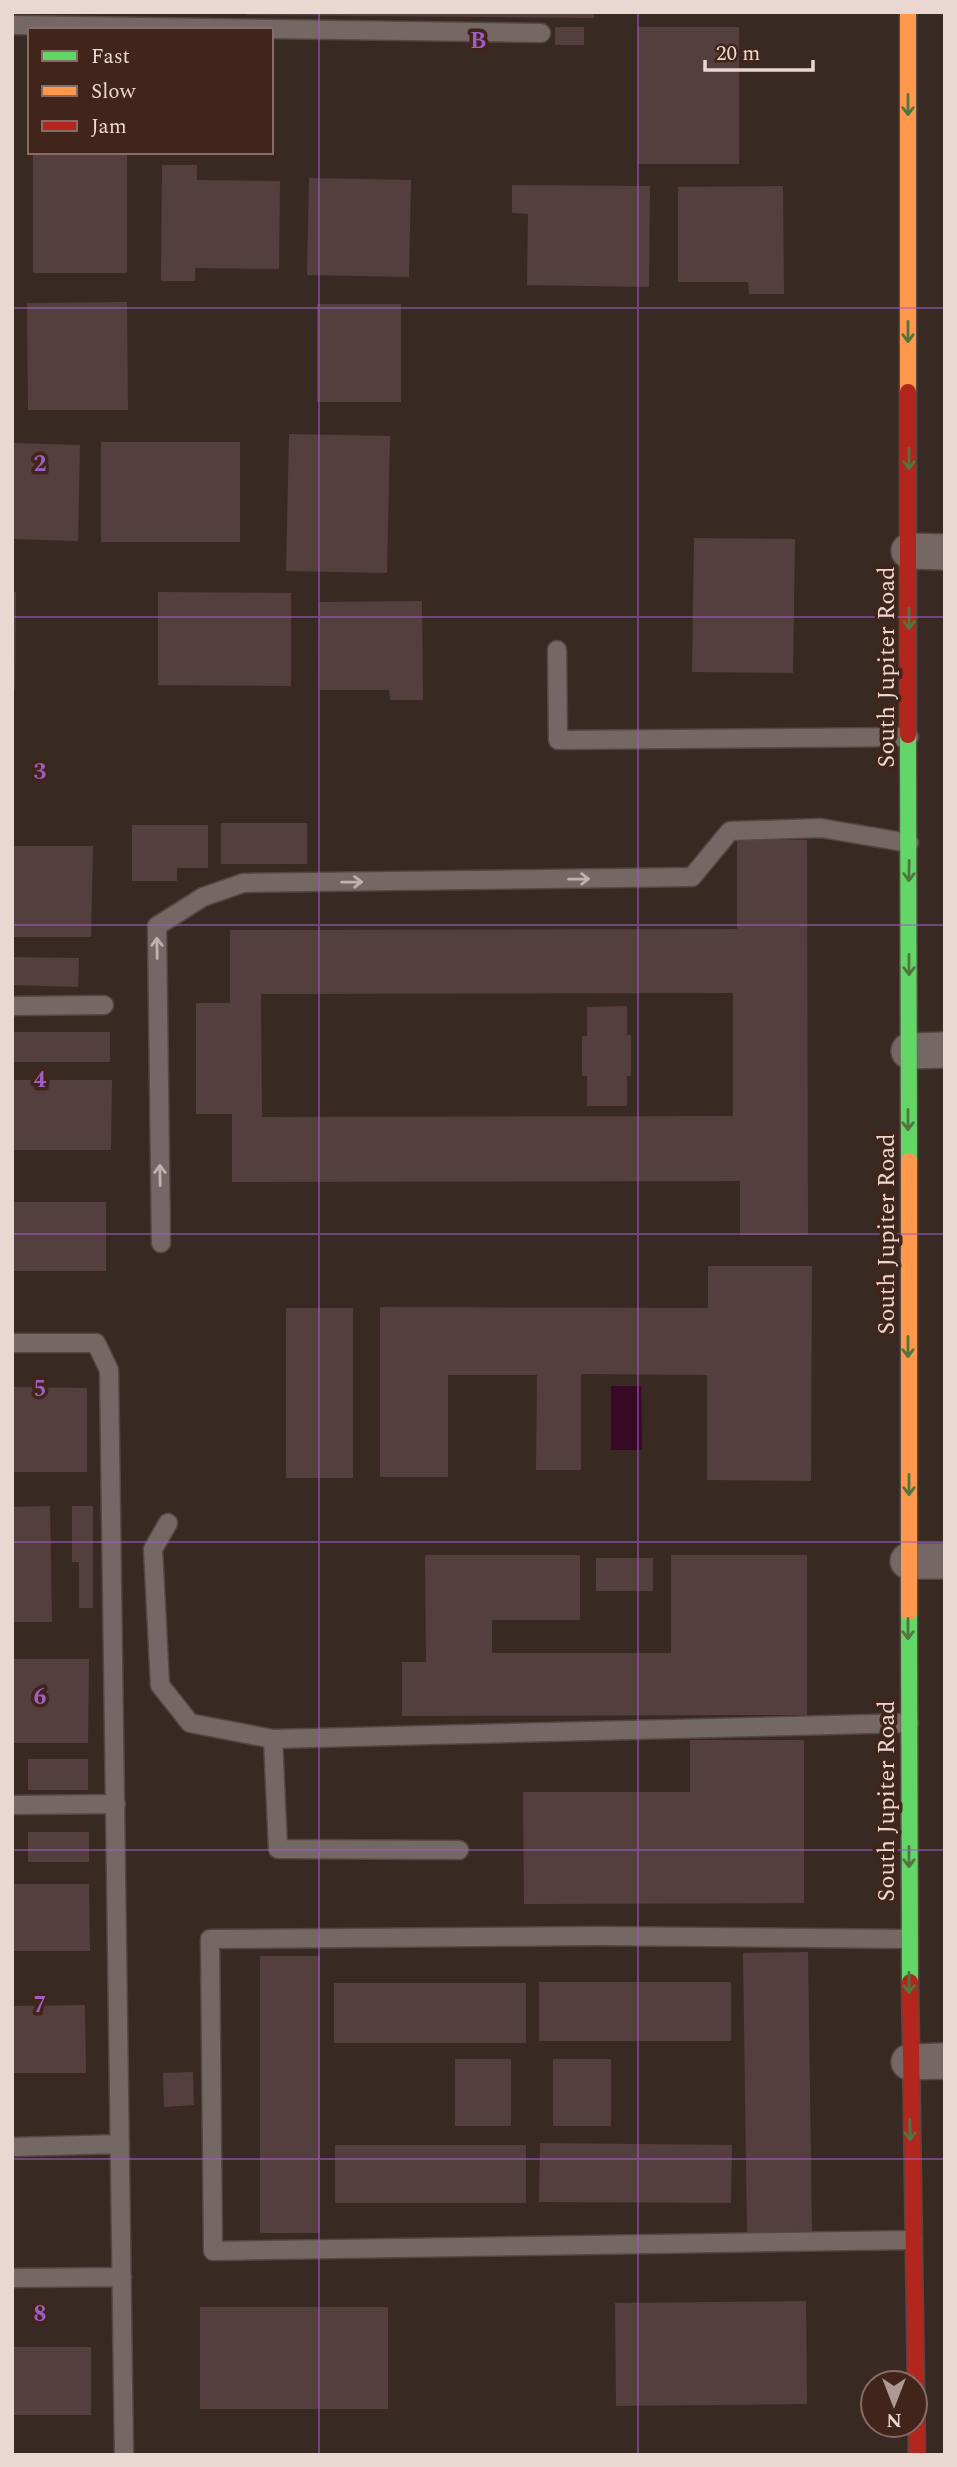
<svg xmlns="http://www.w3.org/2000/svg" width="957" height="2467" font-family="Spectral,serif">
<rect width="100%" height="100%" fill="#392923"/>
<path fill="#380925" d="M611 1386H641L642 1450H611Z"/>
<path fill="#553f3e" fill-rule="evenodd" d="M247 12H594V18L247 15Z
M555 27H584V45H555Z
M638 27H739V164H638Z
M33 152H127V273H33Z
M162 165H197V180L280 181 279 269 195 268V281H161Z
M309 178 411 180 409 277 307 275Z
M512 185 650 186 649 287 527 285 528 214 512 213Z
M783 186 784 294H749L748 282H678V187Z
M127 302 128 410H28L27 303Z
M317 304H401V402H317Z
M289 434 390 436 387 573 286 571Z
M101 442H240V542H101Z
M12 443 80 445 78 541 12 539Z
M694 538 795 539 793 673 692 672Z
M12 592H16L15 689H12Z
M158 592 291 593V686L158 685Z
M422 601 423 700H390L389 690H320L319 602Z
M221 823H307V864H221Z
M132 825H208V868H177V881H132Z
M737 840H807L808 1235H740V1181L232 1182V1114H196V1003H230V930L737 929ZM733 993V1116L262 1117 261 994Z
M12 846H93L91 937H12Z
M12 957 79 958 78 987 12 985Z
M627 1006V1035H631V1076H627V1106H587V1076H582V1036H587V1007Z
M12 1032H110V1062H12Z
M12 1080H112L111 1150H12Z
M12 1202H106V1271H12Z
M708 1266H812L811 1481 707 1480V1375L581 1374V1470H536L537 1375H448V1477H380V1307L708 1308Z
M286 1308H353V1478H286Z
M12 1387 87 1388V1472H12Z
M50 1506 52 1622H12V1507Z
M72 1506H93V1608H79V1562H72Z
M425 1555H580V1620H492V1653H671V1555H807V1715L402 1716V1662H426Z
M596 1558H653V1591H596Z
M12 1659H89L88 1743H12Z
M690 1740H804V1903L524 1904 523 1792H690Z
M28 1759H88V1790H28Z
M28 1832H89V1862H28Z
M12 1884H89L90 1951H12Z
M808 1952 812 2231 747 2233 743 1953Z
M260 1956H320V2233H260Z
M539 1982H731V2041H539Z
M334 1983H526V2043H334Z
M85 2005 86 2073H12V2006Z
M455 2059H511V2126H455Z
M553 2059H611V2126H553Z
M193 2072 194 2105 164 2107 163 2073Z
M540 2143 732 2145 731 2203 539 2202Z
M335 2145H526V2203H335Z
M806 2301 807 2404 616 2406 615 2303Z
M200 2307H388V2409H200Z
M12 2347H91V2415H12Z"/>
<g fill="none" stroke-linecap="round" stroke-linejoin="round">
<defs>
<path id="lane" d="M12 25 541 33
M557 650 558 740 909 737
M12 1006 104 1005
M161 1243 157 926 203 897 243 883 692 877 730 831 821 828 909 843
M12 1343H96L109 1370 124 2455
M168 1523 153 1549 160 1685 190 1723 273 1739
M12 1805 116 1804
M459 1850 278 1849 273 1739 909 1723
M909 1939 599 1936 210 1939 213 2251 913 2240
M12 2147 120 2144
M12 2278 122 2277"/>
<path id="street" d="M909 551 945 552
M909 1051 945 1050
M908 1561H945
M909 2062 945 2061"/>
<path id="fast" d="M908 735 909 1161
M909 1612 910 1982"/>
<path id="slow" d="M908 12V392
M909 1161V1612"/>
<path id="jam" d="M908 392V735
M910 1982 917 2455"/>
</defs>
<use href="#lane" stroke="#544641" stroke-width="21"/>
<use href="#street" stroke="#544641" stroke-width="38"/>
<use href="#fast" stroke="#544641" stroke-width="19"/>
<use href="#slow" stroke="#544641" stroke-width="19"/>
<use href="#jam" stroke="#544641" stroke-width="19"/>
<use href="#lane" stroke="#746764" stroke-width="18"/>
<use href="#street" stroke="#746764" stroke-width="35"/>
<use href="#fast" stroke="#63d668" stroke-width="16"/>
<use href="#slow" stroke="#ff974d" stroke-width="16"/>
<use href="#jam" stroke="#b3261e" stroke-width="16"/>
</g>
<defs><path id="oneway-shaft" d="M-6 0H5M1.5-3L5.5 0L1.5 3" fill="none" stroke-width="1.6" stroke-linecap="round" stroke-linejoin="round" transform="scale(1.75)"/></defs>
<g stroke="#50753e">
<use href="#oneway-shaft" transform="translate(908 105) rotate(90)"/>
<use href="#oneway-shaft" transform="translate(908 332) rotate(90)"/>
<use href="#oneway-shaft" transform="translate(909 459) rotate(90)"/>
<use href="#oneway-shaft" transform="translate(909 619) rotate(90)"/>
<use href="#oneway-shaft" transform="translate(909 871) rotate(91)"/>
<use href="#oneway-shaft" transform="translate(909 965) rotate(90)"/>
<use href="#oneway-shaft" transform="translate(908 1120) rotate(90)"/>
<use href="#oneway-shaft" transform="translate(908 1347) rotate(90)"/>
<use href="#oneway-shaft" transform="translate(909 1485) rotate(90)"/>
<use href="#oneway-shaft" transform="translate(908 1629) rotate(90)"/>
<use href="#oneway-shaft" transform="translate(909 1857) rotate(90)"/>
<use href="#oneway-shaft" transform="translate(909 1983) rotate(90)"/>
<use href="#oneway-shaft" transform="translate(910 2130) rotate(89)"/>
</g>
<g stroke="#c1b0ab">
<use href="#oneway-shaft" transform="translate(579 879) rotate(-1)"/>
<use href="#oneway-shaft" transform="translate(352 882) rotate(-1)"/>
<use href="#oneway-shaft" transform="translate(157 948) rotate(-91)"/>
<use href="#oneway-shaft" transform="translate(160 1175) rotate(-91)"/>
</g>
<path fill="none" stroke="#9d5fc4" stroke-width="2" stroke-opacity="0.55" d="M319 12V2455M638 12V2455M12 308H945M12 617H945M12 925H945M12 1234H945M12 1542H945M12 1850H945M12 2159H945"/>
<g text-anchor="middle" stroke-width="7" stroke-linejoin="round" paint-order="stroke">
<g font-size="24" fill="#ebd7d1" stroke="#41251b">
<text transform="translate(886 667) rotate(-90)" y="8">South Jupiter Road</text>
<text transform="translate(886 1234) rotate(-90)" y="8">South Jupiter Road</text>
<text transform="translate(886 1801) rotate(-90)" y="8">South Jupiter Road</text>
</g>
</g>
<g font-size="23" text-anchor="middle" font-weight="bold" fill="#9d5fc4" stroke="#41251b" stroke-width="7" stroke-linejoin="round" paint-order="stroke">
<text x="478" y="48">B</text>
<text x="40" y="471">2</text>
<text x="40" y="779">3</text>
<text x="40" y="1087">4</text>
<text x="40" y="1396">5</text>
<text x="40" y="1704">6</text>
<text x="40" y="2012">7</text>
<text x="40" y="2321">8</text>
</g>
<rect width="957" height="2467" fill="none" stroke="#ebd7d1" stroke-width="28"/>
<rect x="28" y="28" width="245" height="126" fill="#41251b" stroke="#856c64" stroke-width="2"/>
<rect x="42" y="51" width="35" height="10" fill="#63d668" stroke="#856c64" stroke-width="2"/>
<text x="91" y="63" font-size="21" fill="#ebd7d1">Fast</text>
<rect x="42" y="86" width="35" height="10" fill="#ff974d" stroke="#856c64" stroke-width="2"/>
<text x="91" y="98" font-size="21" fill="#ebd7d1">Slow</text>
<rect x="42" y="121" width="35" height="10" fill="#b3261e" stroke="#856c64" stroke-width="2"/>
<text x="91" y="133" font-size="21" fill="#ebd7d1">Jam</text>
<g transform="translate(894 2404) rotate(180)"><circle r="33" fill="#41251b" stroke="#856c64" stroke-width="2"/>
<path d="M0-5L12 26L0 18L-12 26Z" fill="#ad9a94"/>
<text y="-10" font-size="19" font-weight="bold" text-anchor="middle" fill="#ebd7d1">N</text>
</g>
<path d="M705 60v10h108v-10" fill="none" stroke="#ebd7d1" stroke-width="3.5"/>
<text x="716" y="60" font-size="21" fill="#ebd7d1" stroke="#41251b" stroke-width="5" paint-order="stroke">20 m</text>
</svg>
